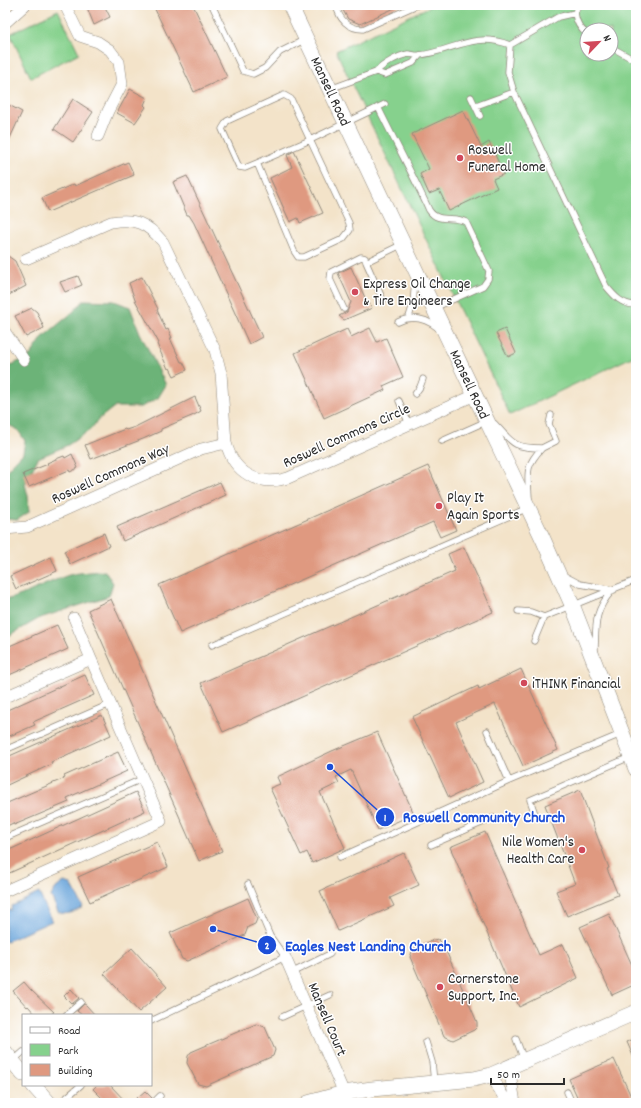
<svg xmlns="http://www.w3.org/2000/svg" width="641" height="1108" font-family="Dekko,sans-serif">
<rect width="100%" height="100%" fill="#fff"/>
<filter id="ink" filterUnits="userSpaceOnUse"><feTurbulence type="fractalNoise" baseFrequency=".025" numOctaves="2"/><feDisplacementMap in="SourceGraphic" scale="8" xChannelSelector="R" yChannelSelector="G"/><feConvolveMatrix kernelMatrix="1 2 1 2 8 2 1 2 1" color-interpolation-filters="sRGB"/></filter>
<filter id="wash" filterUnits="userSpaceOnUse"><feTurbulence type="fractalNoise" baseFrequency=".012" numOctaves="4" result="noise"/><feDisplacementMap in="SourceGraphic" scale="16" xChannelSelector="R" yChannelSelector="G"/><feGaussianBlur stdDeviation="0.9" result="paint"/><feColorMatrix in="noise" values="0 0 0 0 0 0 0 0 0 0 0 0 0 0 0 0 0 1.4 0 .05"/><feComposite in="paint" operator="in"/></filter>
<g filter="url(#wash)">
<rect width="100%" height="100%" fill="#f3e3c9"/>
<path fill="#86d18d" stroke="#587e5c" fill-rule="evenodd" d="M433 5H636V355L510 415 336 51ZM587 30H611V54H587Z
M58 10 79 53 31 78 10 34Z"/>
<path fill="#6cb378" stroke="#4c6f52" d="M84 300 114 301 130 307 140 333 166 385 158 398 141 407H114L99 419 90 430 68 445 38 458 25 484 28 496 29 512 17 520 5 519V472L23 453 25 441 18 430 5 423V368L30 356 43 337 73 312Z
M105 571 113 583 109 596 40 618 5 638V600C27 595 47 582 69 575 81 572 93 572 105 571Z"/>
<path fill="#69a4da" stroke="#4a6882" d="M64 882 71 884 83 907C75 912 67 916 58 912L51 896 56 888Z
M39 893 52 921 5 942V911L11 910 12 906Z"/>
<g id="blocks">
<path fill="#df9980" d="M86 5H104L110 17 94 25Z
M153 5H193L227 77 194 92Z
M340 5H401L360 24 348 19Z
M130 89 147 98 144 105 146 107 135 123 117 113Z
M73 99 93 112 73 142 54 129Z
M5 103 22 112 5 149Z
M463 110 481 147 489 142 504 174 493 179 497 188 449 211 439 190 429 194 420 174 429 169 412 134Z
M294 151 323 213 300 223 298 218 290 222 270 178 292 167 287 155Z
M128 162 134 175 48 212 42 198 74 184 75 186Z
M187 176 262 337 249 344 194 223 189 215H187L173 182Z
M5 254 15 261 26 286 5 297V288L8 286 5 280Z
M351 267 367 302 368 301 372 308 344 320 339 316 347 312 351 302 338 273Z
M78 276 82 285 65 292 60 282Z
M142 277 158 309 157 310 166 330 168 329 172 338H170L181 362H183L187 370 174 376 170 368 168 369 157 344 159 343 135 300 129 283Z
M32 308 37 312 44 328 26 337 15 316Z
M370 328 377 342 386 338 403 377 383 386 385 390 324 418 295 353 347 329 351 337Z
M505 329 516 353 508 357 496 333Z
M195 397 201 411 194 415 161 429V431L143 439 91 459 85 445 125 429 126 430 135 427Z
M72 454 78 468 70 472 69 470 29 487 23 474 48 464 47 463 56 459 64 456 65 458Z
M428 466 456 530 440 537 433 522 180 633 159 585Z
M220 482 226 495 123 541 117 527Z
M104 533 109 546 70 564 64 551Z
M464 547 493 612 223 732 201 683 455 571 448 554Z
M51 557 57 571 16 589 10 576Z
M111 599 222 851 199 861 88 610Z
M57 625 68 649 7 676 5 670V648Z
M521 669 558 750 523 766 495 704 456 722 483 782 449 798 412 717 478 686 479 689Z
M85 675 94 695 33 722 35 725 5 738V711Z
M102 715 111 735 51 762 52 764 5 786V758Z
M377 732 414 814 378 830 351 770 336 777 339 783 320 792 345 848 312 863 307 852 301 855 270 788 280 784 277 777 332 751Z
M118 752 127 771 67 798 69 802 14 825 13 823 5 827V804L65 778 64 776Z
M580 790 609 868 607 869 618 895 567 916 556 891 575 884 545 805Z
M136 792 145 811 5 875V852Z
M485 832 539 955 563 944 578 978 519 1007 450 847Z
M157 842 168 867 90 902 78 877Z
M404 853 419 885 390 898 394 906 338 931 320 891Z
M248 898 257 919 255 924 248 927 245 935 187 961 182 959 170 933Z
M609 914 636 974V984L612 995 580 927Z
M438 939 443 944 477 1022V1027L474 1030 453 1040 444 1036 410 957 413 949 433 940Z
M132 948 167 987 139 1012 104 974Z
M24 982 31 990 54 1012 50 1015H36L28 1006 27 1007 13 991Z
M71 989 79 998 72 1004 64 996Z
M84 1004 86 1005 95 1015H82L77 1011Z
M256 1024 265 1027 275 1050 273 1056 206 1086 198 1084 187 1063 188 1056 191 1052Z
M636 1038V1063L627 1042Z
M614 1059 634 1103H580L569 1079Z
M97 1085H110L127 1103H107L93 1089Z
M145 1091 152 1098 149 1103H131Z"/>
</g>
</g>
<g filter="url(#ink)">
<use href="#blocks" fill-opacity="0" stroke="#8f877a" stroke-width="1"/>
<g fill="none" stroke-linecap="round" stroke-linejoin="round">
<defs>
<path id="lane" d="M212 5 243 71 253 74 265 68 280 52 306 39
M336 5C339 19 348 29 363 29L417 5
M575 13C576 22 580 29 587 34
M510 45 508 72 514 92 606 286C614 296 622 305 636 305
M611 47 636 61
M376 72 385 75 413 63 420 55
M330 89 376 72C383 64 398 56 408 54 412 54 416 56 420 55 454 51 473 31 510 45L558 17 575 13 578 5
M471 97 480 116
M476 106 514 92
M378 107C395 142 413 175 429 210 438 224 453 215 466 222L489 271 488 279 483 286 434 308
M257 163 245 168 239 167 222 129 227 121 284 95 291 99 310 140 257 163 294 251 298 257H304L343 239 350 230 349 223 310 140 385 104
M366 262 383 300
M344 309 330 279 331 272 361 257 365 258 366 262 403 244
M409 317 413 304 415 280
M398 322C412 315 425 318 438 328
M415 394 420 387 423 379
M399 401 409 424
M495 424C513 444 514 448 542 448 524 467 528 474 529 498
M442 441 487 421
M542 448 556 441 549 424 551 415
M563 575 580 584 614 590
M518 611 531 612 544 617 636 580
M534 641 544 617
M212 645 528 508
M595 650C596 624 594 611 612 591
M487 731 509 781
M5 750 110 704
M535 814 530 800 630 757
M5 838 142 779
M431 845 493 818
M340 857 509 781 621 734
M291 973 330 954
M631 1014 636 1027
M66 1015 81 1002
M282 1017 330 995
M151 1021 285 957 270 936 248 884
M516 1039 524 1060
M426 1042 432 1062 434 1082
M13 1061 23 1052
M567 1092 572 1103
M349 1093 350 1103
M60 1103 81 1085
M153 1103 160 1096"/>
<path id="street" d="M65 5 80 36 98 42 110 50 119 62 122 84 108 111 98 136
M5 23 25 5
M26 259 111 222C135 218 147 223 163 242L215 350 221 373 226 443C234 473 258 487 288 478L475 395
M5 332 24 360
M5 529 27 527 201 449 226 443
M74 618 91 659
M5 697 91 659 161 821 5 891
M285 957 344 1093
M509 1067 515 1103
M491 1075 507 1103"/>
<path id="secondary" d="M290 5 543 539 573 607 636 769
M5 1052 23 1074
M33 1085 49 1103
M308 1103 344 1093 372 1089 474 1079 491 1075 636 1012"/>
</defs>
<use href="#lane" stroke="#8f877a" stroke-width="7"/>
<use href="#street" stroke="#8f877a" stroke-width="12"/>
<use href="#secondary" stroke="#8f877a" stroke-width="16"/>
<use href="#lane" stroke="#fff" stroke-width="5.5"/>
<use href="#street" stroke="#fff" stroke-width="11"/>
<use href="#secondary" stroke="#fff" stroke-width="15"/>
</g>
</g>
<g fill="#d1495b" stroke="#fff" stroke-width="1.5">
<circle cx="460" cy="158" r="4"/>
<circle cx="355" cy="292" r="4"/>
<circle cx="439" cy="506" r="4"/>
<circle cx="524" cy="683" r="4"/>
<circle cx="582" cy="850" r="4"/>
<circle cx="440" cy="987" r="4"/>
</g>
<g text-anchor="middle" stroke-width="3" stroke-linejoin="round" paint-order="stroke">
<g font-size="15" fill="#2b2b2b" stroke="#fff">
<text transform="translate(331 91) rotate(65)" y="5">Mansell Road</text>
<text transform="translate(470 384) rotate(65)" y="5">Mansell Road</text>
<text transform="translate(346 435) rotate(-24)" y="5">Roswell Commons Circle</text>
<text transform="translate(110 473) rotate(-24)" y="5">Roswell Commons Way</text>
<text transform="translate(328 1019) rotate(67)" y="5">Mansell Court</text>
</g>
<g font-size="15" fill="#2b2b2b" stroke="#fff" text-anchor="start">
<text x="468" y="154">Roswell<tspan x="468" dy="17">Funeral Home</tspan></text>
<text x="363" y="288">Express Oil Change<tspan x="363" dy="17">&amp; Tire Engineers</tspan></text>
<text x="447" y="502">Play It<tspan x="447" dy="17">Again Sports</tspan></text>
<text x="532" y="688">iTHINK Financial</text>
<text x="574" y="846" text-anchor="end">Nile Women's<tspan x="574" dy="17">Health Care</tspan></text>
<text x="448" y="983">Cornerstone<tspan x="448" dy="17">Support, Inc.</tspan></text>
</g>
</g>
<path fill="none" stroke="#1d4ed8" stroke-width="1.5" d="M330 767L385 817M213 929L267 945"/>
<g fill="#1d4ed8" stroke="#fff" stroke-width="1.5">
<circle cx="330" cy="767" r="4"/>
<circle cx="213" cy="929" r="4"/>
<circle cx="385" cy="817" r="10"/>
<circle cx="267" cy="945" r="10"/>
</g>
<g font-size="12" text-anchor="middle" font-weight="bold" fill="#fff">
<text x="385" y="821">1</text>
<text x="267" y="949">2</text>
</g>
<g font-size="16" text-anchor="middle" font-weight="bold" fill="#1d4ed8" stroke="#fff" stroke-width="3" stroke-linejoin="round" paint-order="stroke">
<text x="484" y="822">Roswell Community Church</text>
<text x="368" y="951">Eagles Nest Landing Church</text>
</g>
<rect width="641" height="1108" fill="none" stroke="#fff" stroke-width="20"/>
<rect x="22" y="1014" width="130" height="72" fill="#ffffff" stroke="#aaaaaa"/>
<rect x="30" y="1027" width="20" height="6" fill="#ffffff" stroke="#aaaaaa"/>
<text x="58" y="1034" font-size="12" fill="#2b2b2b">Road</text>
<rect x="30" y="1044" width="20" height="12" fill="#86d18d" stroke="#aaaaaa"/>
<text x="58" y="1054" font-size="12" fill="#2b2b2b">Park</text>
<rect x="30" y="1064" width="20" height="12" fill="#df9980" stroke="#aaaaaa"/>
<text x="58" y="1074" font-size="12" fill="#2b2b2b">Building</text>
<g transform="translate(599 42) rotate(65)"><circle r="19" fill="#ffffff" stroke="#aaaaaa"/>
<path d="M0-3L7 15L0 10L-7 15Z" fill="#d1495b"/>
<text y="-6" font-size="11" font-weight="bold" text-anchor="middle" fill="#2b2b2b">N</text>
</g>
<path d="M491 1078v6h73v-6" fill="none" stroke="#2b2b2b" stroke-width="2"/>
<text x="497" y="1078" font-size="12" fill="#2b2b2b" stroke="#ffffff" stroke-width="3" paint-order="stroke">50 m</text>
</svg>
